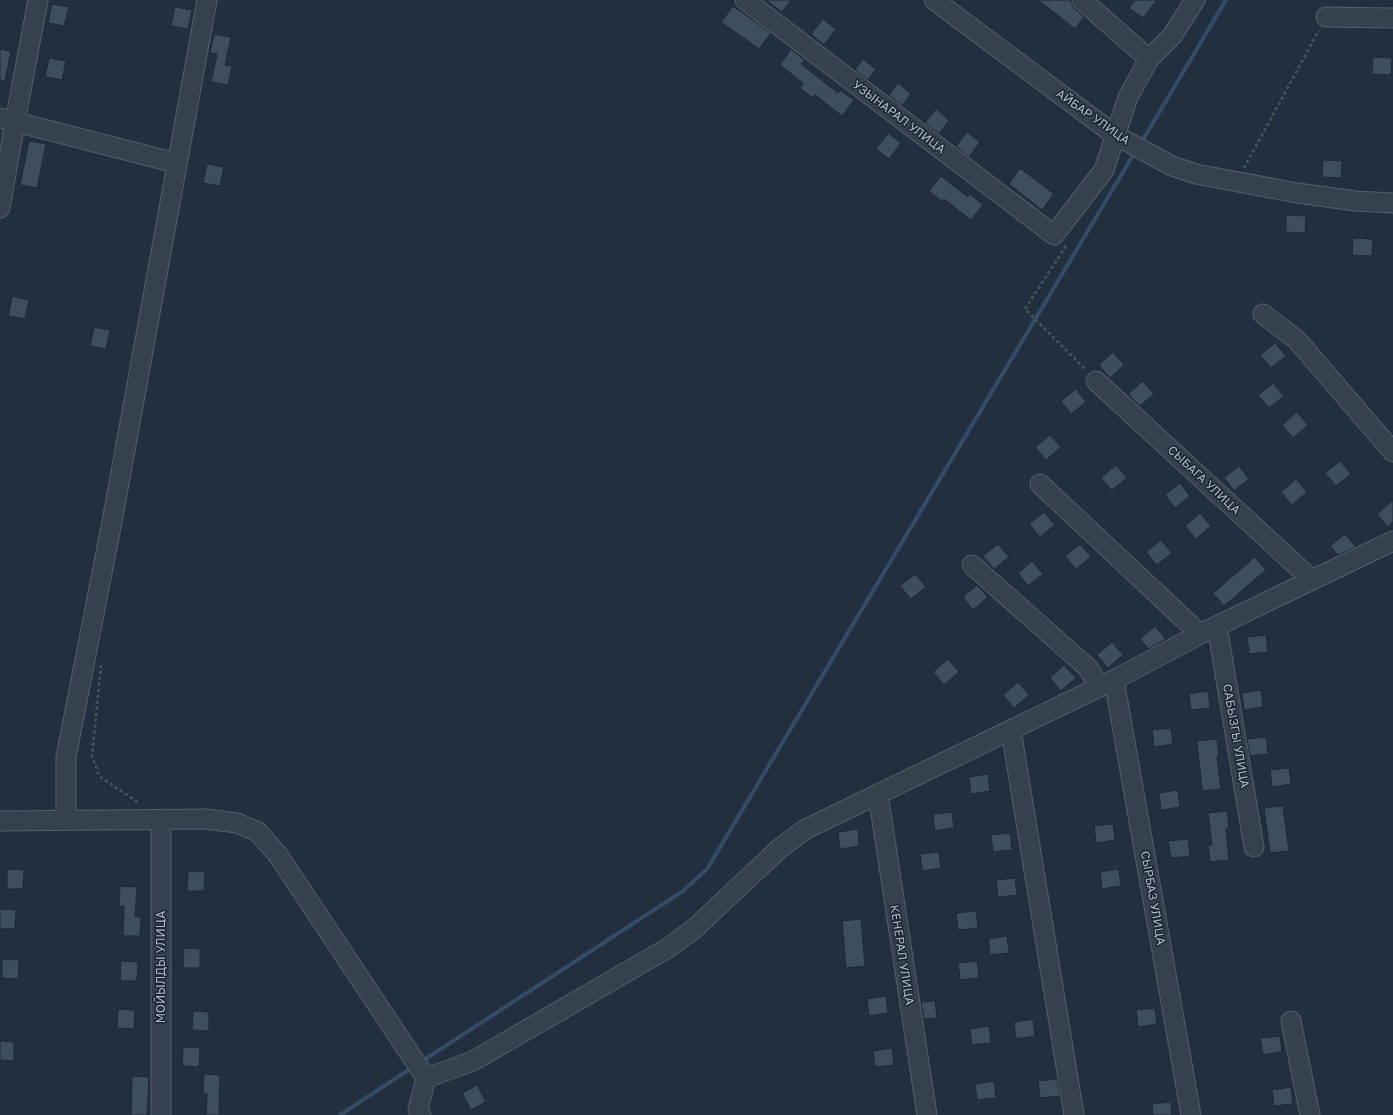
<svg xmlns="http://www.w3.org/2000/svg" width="1393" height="1115" font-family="'Golos Text',sans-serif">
<rect width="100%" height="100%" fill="#222f3e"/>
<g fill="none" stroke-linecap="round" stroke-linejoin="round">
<path stroke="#354c66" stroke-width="4" d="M1141 143 1226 0
M421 1062 683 891 707 869 1135 152
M340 1115 413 1067"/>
</g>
<path fill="#3e4e5d" stroke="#1d2835" d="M766 0H791L782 12Z
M1038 0H1070L1074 8 1084 17 1075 29Z
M1135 0H1157L1143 18 1129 8Z
M52 4 69 7 64 26 48 23Z
M733 6 771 33 759 49 721 22Z
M175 7 192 10 188 29 171 26Z
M823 19 836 29 824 45 811 34Z
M214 34 231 37 225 65 232 66 228 85 211 82 217 54 210 53Z
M0 49 11 51 5 81 0 80Z
M791 49 805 60 801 64 838 93 840 90 854 100 842 116 815 95 813 98 800 88 803 83 780 65Z
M1373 57 1392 58 1391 75 1372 74Z
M49 58 66 61 62 80 45 77Z
M863 59 876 69 868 80 855 70Z
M898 83 911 94 902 106 889 95Z
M936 109 949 120 939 134 925 123Z
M967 132 980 142 969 157 956 146Z
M888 133 901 143 889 159 876 149Z
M29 141 46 144 37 188 20 185Z
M1323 160 1342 161 1341 178 1322 177Z
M207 164 224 167 220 186 203 183Z
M1020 168 1054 194 1042 210 1009 184Z
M941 176 968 197 970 194 983 205 971 220 944 199 943 202 929 191Z
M1286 215 1306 216 1305 233 1286 232Z
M1353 238 1373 239 1372 256 1352 255Z
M12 296 29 300 25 319 8 316Z
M94 327 110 330 106 349 90 346Z
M1275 343 1286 356 1271 368 1260 355Z
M1113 352 1124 365 1110 378 1099 365Z
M1143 381 1154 394 1140 406 1128 394Z
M1273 383 1284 396 1269 408 1258 395Z
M1076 389 1086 402 1071 414 1061 401Z
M1297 412 1308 425 1293 438 1282 425Z
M1050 435 1061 447 1046 460 1035 447Z
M1340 461 1351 474 1336 486 1325 473Z
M1116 465 1127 478 1112 490 1101 478Z
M1239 466 1249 479 1234 491 1224 478Z
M1296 479 1307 492 1292 505 1281 492Z
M1180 483 1190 496 1175 508 1165 495Z
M1393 500V522L1388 527 1377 514Z
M1044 512 1055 525 1040 537 1029 524Z
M1200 513 1211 526 1196 539 1185 526Z
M1345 534 1356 547 1338 555 1330 546Z
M1161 540 1172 553 1157 565 1146 552Z
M998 544 1009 557 994 569 983 556Z
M1080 544 1091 557 1076 569 1065 556Z
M1255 557 1266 570 1224 606 1213 593Z
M1032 561 1043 574 1028 586 1018 573Z
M915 574 926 587 911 599 900 586Z
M977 585 988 597 973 610 963 597Z
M1155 626 1166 639 1149 649 1140 639Z
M1266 635 1268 652 1249 654 1247 637Z
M1112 642 1123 655 1108 668 1097 655Z
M948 659 959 672 944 685 933 672Z
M1064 665 1076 678 1061 691 1050 678Z
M1018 682 1029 695 1014 708 1003 695Z
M1261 690 1263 707 1244 710 1242 693Z
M1208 691 1210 708 1191 710 1189 694Z
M1171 728 1173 744 1154 747 1152 730Z
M1266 737 1268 754 1250 756 1247 739Z
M1217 739 1219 756H1217L1221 789 1202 791 1197 741Z
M1289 768 1291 784 1272 787 1270 770Z
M988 774 990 791 971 794 969 777Z
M1178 790 1180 807 1161 810 1159 793Z
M1283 806 1289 851 1270 853 1264 808Z
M1227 811 1229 828H1226L1229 860 1210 862 1208 845H1212L1208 813Z
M952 812 954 828 935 831 933 814Z
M1113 824 1115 840 1096 843 1094 826Z
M858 829 859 846 840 849 838 832Z
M1010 833 1012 850 993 852 991 835Z
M1188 839 1190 856 1171 858 1168 841Z
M939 852 941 868 922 871 920 854Z
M7 869 24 870 23 889H7Z
M1119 869 1121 886 1102 889 1100 872Z
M188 871 205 872 204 891H187Z
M1015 878 1017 895 998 897 996 880Z
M120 886 137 887 135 917H141L140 936H123L124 906H119Z
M0 909 16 910 15 929H0Z
M976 911 978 928 958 930 956 913Z
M861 919 865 966 846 968 842 921Z
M1007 936 1009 953 990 955 988 939Z
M184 948 200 949V968H183Z
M2 959 19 960 18 979 2 978Z
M121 961 138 962 137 981H120Z
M977 961 979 978 960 980 958 963Z
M886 996 888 1013 869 1016 867 999Z
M935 1001 937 1018 924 1019 921 1002Z
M1155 1008 1157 1024 1138 1027 1136 1010Z
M118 1009 135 1010 134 1029 117 1028Z
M193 1011 209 1012V1031L192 1030Z
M1033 1019 1035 1036 1016 1039 1014 1022Z
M989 1026 991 1043 972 1045 970 1029Z
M1280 1036 1282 1052 1263 1055 1260 1038Z
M0 1041 14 1042V1061L0 1060Z
M183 1047 200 1048 199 1067 182 1066Z
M892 1048 894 1065 875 1067 873 1051Z
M204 1074 220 1075 219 1115H206L207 1094 203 1093Z
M132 1076 149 1077 147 1115H131Z
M1057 1079 1060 1096 1040 1098 1038 1081Z
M994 1081 996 1098 977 1100 975 1084Z
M477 1085 486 1102 471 1110 462 1093Z
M1291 1087 1293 1104 1274 1106 1272 1090Z
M1171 1102 1172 1115H1153L1152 1104Z"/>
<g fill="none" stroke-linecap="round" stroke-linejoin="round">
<defs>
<path id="minor" d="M745 0 1054 235 1104 170 1128 97 1149 59 1172 36 1195 0
M934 0 1115 135 1172 166 1196 174 1297 193 1356 201 1393 203
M1082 0 1149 59
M1326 17 1393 18
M0 118 176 163
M0 208 15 122 38 0
M1263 314 1297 340 1393 452
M1096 381 1311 579
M1040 484 1200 634
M972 565 1088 668 1100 687
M1217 626 1254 847
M1114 680 1191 1115
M1011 730 1074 1115
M878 794 927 1115
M66 820V757L111 527 207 0
M0 821 206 819 237 823 258 832 278 855 426 1078 418 1109 421 1115
M1291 1021 1310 1115
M426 1078 473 1061 668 948 694 929 779 849 806 829 1114 680 1200 634 1393 541
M161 1115V819"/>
</defs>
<use href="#minor" stroke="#545f6c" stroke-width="21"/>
<path stroke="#425a5c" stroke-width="2.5" stroke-dasharray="3 3" stroke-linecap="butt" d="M1244 168 1319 30
M1066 246 1025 309 1086 370
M101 665 92 756 99 776 139 803"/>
<use href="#minor" stroke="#36414e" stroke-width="19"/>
</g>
<g text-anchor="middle" stroke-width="3" stroke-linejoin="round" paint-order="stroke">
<g font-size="12" fill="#b2bcc9" stroke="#1b2633">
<text transform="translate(899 117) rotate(37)" y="4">УЗЫНАРАЛ УЛИЦА</text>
<text transform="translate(1093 117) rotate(35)" y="4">АЙБАР УЛИЦА</text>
<text transform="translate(1204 480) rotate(43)" y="4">СЫБАГА УЛИЦА</text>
<text transform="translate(1236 736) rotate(80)" y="4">САБЫЗГЫ УЛИЦА</text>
<text transform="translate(1153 898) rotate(80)" y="4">СЫРБАЗ УЛИЦА</text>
<text transform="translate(902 955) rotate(81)" y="4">КЕНЕРАЛ УЛИЦА</text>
<text transform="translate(161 967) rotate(-90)" y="4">МОЙЫЛДЫ УЛИЦА</text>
</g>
</g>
</svg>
